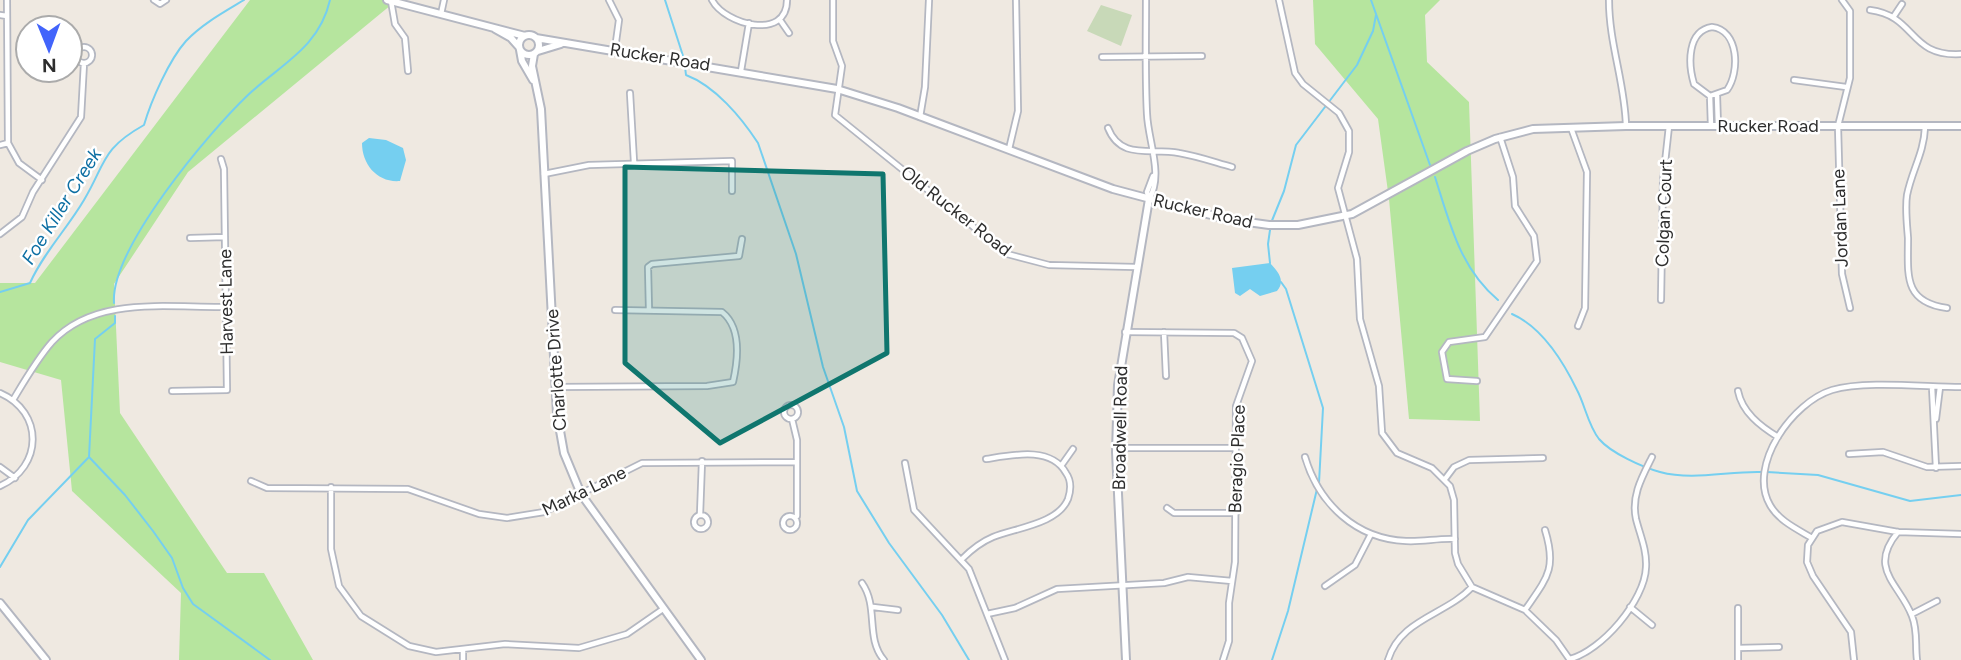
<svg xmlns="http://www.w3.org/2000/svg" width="1961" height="660" font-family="Figtree,sans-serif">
<rect width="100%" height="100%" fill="#efe9e1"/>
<path fill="#b6e59e" d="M250 0H397L188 172 114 284 120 413 227 573H264L313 660H179L181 593 72 491 61 380 0 362V283H35Z
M1313 0H1440L1425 15 1427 62 1469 102 1480 421 1409 419 1389 199 1378 119 1315 44Z"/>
<path fill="#c8d9b8" d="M1101 5 1132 15 1121 46 1087 31Z"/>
<path fill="#75cff0" d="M369 138 386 140 403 148 406 160 400 181C378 183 362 165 362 143Z
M1270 263C1278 272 1286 280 1277 291L1260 296 1250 289 1240 296 1235 293 1232 268Z"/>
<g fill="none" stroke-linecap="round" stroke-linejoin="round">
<path stroke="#75cff0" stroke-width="2" d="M665 0 685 62
M1371 0 1430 165
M685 67 686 75C715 86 741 117 758 143L796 254 823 367 844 427 857 491 889 543 942 615 969 660
M1435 177C1450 224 1460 268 1498 300
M1270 263 1268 244 1271 223 1284 191 1296 145 1357 65 1373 31 1376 15
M1281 282 1286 289 1323 408 1319 483
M0 292 30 283C44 252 67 229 84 200 106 163 101 149 144 125 151 101 169 60 186 41 202 24 224 12 244 0
M114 303C110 249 210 131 248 95 281 64 319 48 330 0
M1512 314C1542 327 1563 361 1577 390 1585 405 1588 425 1599 439 1611 453 1642 467 1660 472 1693 481 1728 471 1761 472
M115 316V323L95 339 89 457 125 495 153 531 172 558 183 588 193 604 270 660
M1767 472 1818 475 1910 501 1961 495
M0 567 28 520 88 458
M1272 660 1288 611 1317 489"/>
<defs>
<path id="street" d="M7 0 8 143 19 163 42 180
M154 0 160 4 166 0
M609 0 619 20 615 49
M712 0C725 25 787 41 787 0
M833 0V41L842 66 835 115 1007 254 1049 265 1136 267
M1146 0C1146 38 1145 76 1147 114 1148 141 1164 175 1149 199
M1279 0 1295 73 1303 84 1339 113 1349 131V152L1338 188 1357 259 1360 319 1379 386 1382 433 1397 453 1432 468 1450 486 1454 500 1455 553 1458 564 1472 587 1525 610 1556 640 1570 660
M1609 0C1609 44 1625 83 1626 126
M1842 0 1850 11V78L1838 126 1842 274 1850 308
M391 1 395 24 405 38 408 71
M1870 10C1917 16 1908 57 1961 54
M441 14 444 0
M0 15 7 16
M1894 16 1902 4
M780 20 789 33
M1712 27C1739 30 1740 72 1727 90L1710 96 1694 84C1688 64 1687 31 1712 27Z
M76 55a8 8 0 1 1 16 0a8 8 0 1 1-16 0Z
M1102 57 1202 56
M741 71 749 23
M1794 80 1846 87
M630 93 634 162
M1717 95 1718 126
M1710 96 1711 126
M920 117 925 87 929 0
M1925 127C1924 153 1912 170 1907 195 1905 208 1907 225 1908 238 1908 275 1903 302 1947 308
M1108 128C1121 161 1152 147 1179 153 1197 156 1214 162 1232 167
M1571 128 1587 172 1585 308 1578 326
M0 145 8 143
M1009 149 1018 111 1016 0
M544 174 589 165 732 161V191
M1149 199 1147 192 1153 176
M0 234 22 217 33 192 81 117 84 63
M190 238 225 237
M1661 300 1663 181 1669 126
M649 310 648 267 652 264 739 256 742 239
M1125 332 1234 333 1242 338 1252 361 1236 406 1235 562 1229 603V641L1223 660
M1164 332 1166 376
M1477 381 1447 379 1442 352 1449 342 1485 337 1537 261 1534 236 1515 206 1513 177 1500 137
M556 387 707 386 733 382C738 360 742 328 722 312L615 310
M1932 387 1936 468
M172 391 227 390 224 169 221 159
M1738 391C1742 412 1760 426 1778 437
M0 393C44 412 43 467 0 486
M13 400C25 380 37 359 52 342 95 295 169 308 226 307
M784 412a7 7 0 1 1 14 0a7 7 0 1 1-14 0Z
M792 419 797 440V516
M1936 419 1940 387
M1116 448H1236
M1849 454 1883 452 1927 467 1961 466
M1305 457C1319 504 1356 539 1406 541 1423 542 1438 538 1455 539
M905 463 914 510 969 569 1005 660
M1061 466 1073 449
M0 467 15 478
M1445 479 1454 467 1469 460 1543 458
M251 481 267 488 408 489 479 514 507 518 544 512 642 463 797 462
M331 487V549L339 586 361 616 409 646 436 652 505 644 579 648 627 634 663 609
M1167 508 1174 513H1236
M700 515 702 461
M694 522a7 7 0 1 1 14 0a7 7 0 1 1-14 0Z
M783 523a7 7 0 1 1 14 0a7 7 0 1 1-14 0Z
M1898 532C1867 569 1900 584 1912 616 1918 631 1915 645 1917 660
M1812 538C1797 529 1779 521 1770 505 1747 465 1793 402 1832 390 1865 380 1925 387 1961 387
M962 559C971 550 981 542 993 537 1015 528 1058 524 1068 499 1071 490 1071 480 1066 473 1051 446 1012 455 986 459
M862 583C879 607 865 638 884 660
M1325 586 1355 565 1371 534
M873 607 898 610
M1630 607 1652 625
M1738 608V660
M1525 610C1547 578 1557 569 1545 530
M987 614 1015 608 1057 589 1164 583 1188 577 1232 581
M1912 614 1937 601
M1738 648 1779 647
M1570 659C1601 651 1645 601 1646 567 1647 550 1640 535 1636 519 1631 496 1642 477 1652 457
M463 660V650
M1388 660C1400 619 1446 615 1472 587
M1854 660 1851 632 1813 576 1807 562 1808 545 1817 531 1842 522 1898 532 1961 534"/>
<path id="secondary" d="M387 0 525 36
M495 29 511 38 519 47
M519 45a10 10 0 1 1 20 0a10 10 0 1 1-20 0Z
M536 38 837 89 898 108 1113 189 1226 219 1269 225H1298L1352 214 1467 151 1495 139 1533 129 1626 126H1961
M520 50 522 61 533 80
M538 51 561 44
M534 54 532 66 541 109 557 414 564 453 581 494 701 660
M0 603 46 660
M1126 660 1116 452 1118 385 1149 199"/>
</defs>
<use href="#street" stroke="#b4b7c1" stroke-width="8"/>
<use href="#secondary" stroke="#b4b7c1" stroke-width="10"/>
<use href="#street" stroke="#fff" stroke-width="4.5"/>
<use href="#secondary" stroke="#fff" stroke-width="6"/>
</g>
<path fill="#0f766e" fill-opacity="0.2" stroke="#0f766e" stroke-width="5" stroke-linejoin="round" d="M625 167 883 174 887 353 720 443 625 363Z"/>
<g text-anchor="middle" stroke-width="5" stroke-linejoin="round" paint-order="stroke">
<g font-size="18" fill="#2e2e2e" stroke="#fff">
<text transform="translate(660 57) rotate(9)" y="6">Rucker Road</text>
<text x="1768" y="132">Rucker Road</text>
<text transform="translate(956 211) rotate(38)" y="6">Old Rucker Road</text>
<text transform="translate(1203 211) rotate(13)" y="6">Rucker Road</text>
<text transform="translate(1664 213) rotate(-88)" y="6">Colgan Court</text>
<text transform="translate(1840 218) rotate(-92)" y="6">Jordan Lane</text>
<text transform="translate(226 302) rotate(-91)" y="6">Harvest Lane</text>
<text transform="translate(556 370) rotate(-94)" y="6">Charlotte Drive</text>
<text transform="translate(1120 428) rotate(-89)" y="6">Broadwell Road</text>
<text transform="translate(1237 459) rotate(-88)" y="6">Beragio Place</text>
<text transform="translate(584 491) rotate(-26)" y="6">Marka Lane</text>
</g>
<g font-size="19" font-style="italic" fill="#0d6fa3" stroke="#fff">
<text transform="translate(61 206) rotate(-58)" y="7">Foe Killer Creek</text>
</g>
</g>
<g transform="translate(49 49) rotate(179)"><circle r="33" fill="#ffffff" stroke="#ababab" stroke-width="2"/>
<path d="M0-5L12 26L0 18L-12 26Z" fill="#4264fb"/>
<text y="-10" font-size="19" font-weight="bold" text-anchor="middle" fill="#2e2e2e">N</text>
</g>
</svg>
